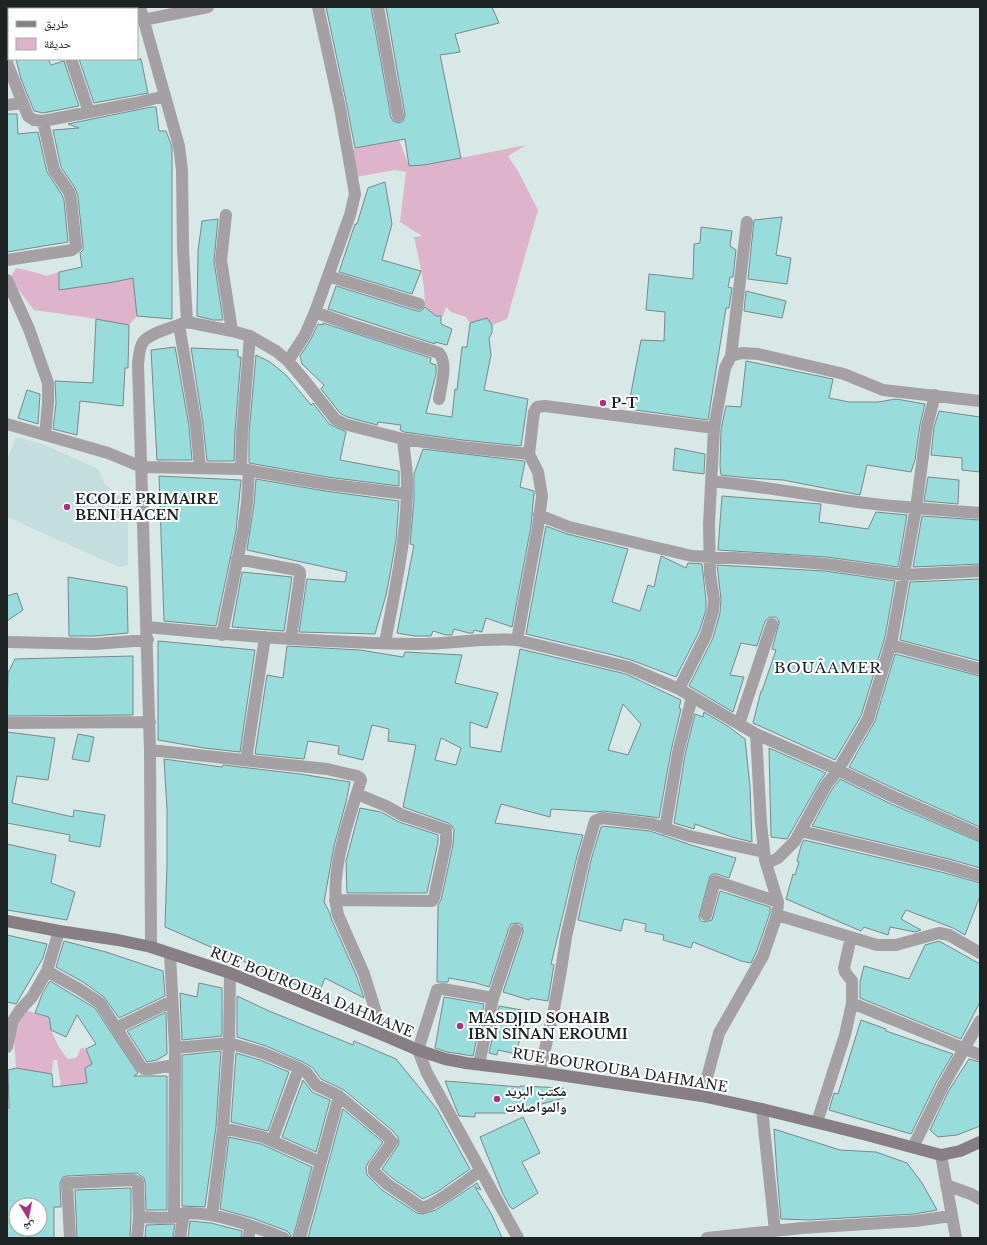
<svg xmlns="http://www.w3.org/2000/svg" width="987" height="1245" font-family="'Libre Baskerville','Noto Naskh Arabic',serif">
<rect width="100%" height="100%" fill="#d8e8e7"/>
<path fill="#c4dddd" d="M16 437 43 444 98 469 104 483 117 496 128 495V565L119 567 7 517V460Z"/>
<path fill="#deb4cb" d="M399 140 409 166 424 165 526 145 508 156 519 173 538 210 507 319 492 325 487 318 470 323 466 317 451 312 446 307 443 316H436L425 307C425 283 419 260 414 237L422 236 400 222 406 172 395 170 356 177 352 149Z
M16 268 38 273 46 276 59 272V290L133 278 137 316 129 325 84 317 34 310 10 279Z
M24 1010 49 1017C51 1034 57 1046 68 1059L76 1058 81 1048 86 1049 92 1064 87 1083 61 1086 57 1060H53L52 1074 16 1068 14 1039Z"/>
<path fill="#98dcdc" stroke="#7a8888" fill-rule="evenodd" d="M326 7H371L391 117 393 121 399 123 403 121 405 115 386 7H492L499 23 455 34 460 52 440 55 461 158 424 165 409 166 405 139 355 148 347 106Z
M16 59H48L51 65 64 61 79 106 43 113 34 111 21 79Z
M79 59H141L148 93 94 103Z
M151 107H156L159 131H166L172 147V319L137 316 133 278 114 282 59 290V272L82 267 80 253 83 250V246L78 197 75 188 61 167 53 130 79 128 68 124Z
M7 114H17L18 134 38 132 47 172 62 195 64 200 68 242 7 252Z
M385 182 392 224 382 260 421 271 412 294 339 272 355 224H357L368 188Z
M782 217 776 255 791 258 787 284 748 279 754 220Z
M218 219 214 261 223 320H213L197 316 198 251 202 221Z
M701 227 732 231 730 246 736 250 733 277H730L728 287 732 288 729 308H726L708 420 628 409 641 340 664 341 665 312 646 310 649 274 693 279 694 244 700 243Z
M336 286 417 311H421L425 307 436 316H441V324L452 329 447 345 435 342V344L328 309Z
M746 291 786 301 782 318 744 311Z
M487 318 492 325V333L489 338 491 355 484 390 528 399 521 446 462 440 404 432 400 430 401 425 378 422 377 425 347 417 340 413 321 389 324 385 302 364 300 356 311 339 318 324 323 325V323L431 358 430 363 436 365V374L426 413 452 417 455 389 457 390 462 347H467L470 323Z
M96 319 129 325 128 368H125L123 406 80 401 77 435 53 429 56 403 55 381 93 383Z
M175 347 189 426 192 460H157L151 350Z
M191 348 238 350V357H241L235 432 234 461H207L203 424Z
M256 355 270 362 286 375 311 405 313 403 329 424 346 432 340 460 399 471V486L327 477 249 463V433Z
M746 361 833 379 829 398 849 402H878L896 399 925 404 920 425 915 460 911 472 867 465 860 495 783 480 749 478 721 475 720 466 721 429 726 406 741 407Z
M27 390 40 394 38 424 18 418Z
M939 411 980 417V472L962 470V458L931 455 934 427Z
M675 448 705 454 704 474 673 470Z
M423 449 524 461 525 462 520 487 534 491V493L531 526 512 627 486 618 482 632 474 630 473 633H469L454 629 452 635H446L433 631 431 636H414L397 633 414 545 410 544 414 500V474Z
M159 476 241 480 236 531 216 626 164 621Z
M928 477 959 480 958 504 924 501Z
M256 479 325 491 399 501 396 540 389 580 386 595 375 634 299 632 307 579 345 582 347 572 247 550 254 504Z
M722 496 821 504 819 522 868 529 876 512 907 515 898 567 827 557 718 550Z
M922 516 980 520V564L913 567Z
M546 526 567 534 628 549 612 602 640 611 648 585 654 587 661 556 686 568 688 563 702 564 706 600V610L699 632 676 677 631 660 613 655 526 634Z
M717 565 825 571 895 581 885 637 861 716 835 760 753 723 761 691H762L776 650 772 649 779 623 778 619 775 617H770L765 621 757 646 741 643 730 675 744 677 733 712 689 686 713 638 720 613 721 599Z
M242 572 292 577 284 631 232 627Z
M68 577 127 587 128 633 94 636H69Z
M980 579V661L900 640 910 582Z
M17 593 23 610 7 621V596Z
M158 641 255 650 240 752 204 748 158 740Z
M287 646 360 650 403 657 405 652 462 655 455 683 498 693 487 728 470 722V747L501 752 520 649 626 674 681 700 679 708 681 709 671 751 659 818 653 817 603 811 596 812 551 809 550 817 501 804 495 823 583 835 577 856 551 964 554 965 548 1001 530 998 529 1000 503 992 523 932 522 925 518 923 511 924 509 928 489 987 476 983 449 978 448 982H437L438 905 441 900 453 845 454 830 452 826 448 823 403 807 416 745 388 741 389 729 372 725 363 760 338 754 339 746 308 741 304 759 255 754 267 675 283 678ZM623 704 641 724 628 755 608 750ZM441 738 461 748 456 765 435 760Z
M895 654 980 676V827L897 790 849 767 875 721Z
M133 656V715L7 716 8 673 15 659Z
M704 712 729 727 745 739 750 787 752 842 732 837 695 824 694 829 674 823 685 755 695 714 703 717Z
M7 732 55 738 48 780 17 776 12 803 73 817 74 810 105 815 100 847 69 841 70 835 7 823Z
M78 734 94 737 89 762 72 759Z
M769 748 826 773 820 781 787 839 771 837Z
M164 759 222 767 223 765 300 774 350 782 346 802 334 846 324 902 330 913 331 918 357 977 364 998 325 978 318 995 275 975 165 927 167 864V809Z
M840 779 891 804 980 842V868L949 859 812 826 832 789Z
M360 808 381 812 399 822 438 835V842L427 893H347L346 861Z
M603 826 650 831 691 845 736 858 729 878 717 874H713L710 876 699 917 701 921 704 922 712 920 720 891 770 907V913L756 953 751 963 741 961 693 942 691 948 663 940 664 935 645 931 646 924 624 919 621 931 578 920 591 860 601 827Z
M804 840 945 873 980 883V896L965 935 953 928 906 910 901 919 921 930 915 932 890 927 888 935 864 927 861 931 786 899 793 874 795 875 799 862 797 861 801 846Z
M7 844 56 855 51 883 75 892 67 920 7 910Z
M7 935 47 944 43 958 16 1004 7 1002Z
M64 941 106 952 163 971 165 996 119 1018 104 997 83 982 56 967Z
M939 941 980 964V1002L961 1039 860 998V982L864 966 909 979 925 945Z
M50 981 95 1008 138 1073 134 1076H167V1210H146L145 1182 144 1178 137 1173 67 1176 63 1177 60 1183 61 1207H54V1238H7V1108H9L8 1070 16 1068 52 1074 53 1087 87 1083 85 1068 92 1064 86 1049 96 1044 77 1015 66 1037 51 1030 49 1017 35 1013 43 992ZM16 1205H40V1229H16Z
M199 983 222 988V1036L182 1040 180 993 197 997Z
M237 996 269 1011 353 1045 354 1041 396 1059 437 1109 470 1169 437 1192 423 1199 392 1178 382 1169 399 1144 398 1137 393 1131 344 1090 321 1079 313 1068 303 1062 266 1046 237 1037Z
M444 997 484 1004 473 1056 447 1052 435 1048Z
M499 1006 527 1011 516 1054 498 1050 497 1055 489 1053Z
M166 1012 167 1054 157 1060 147 1062 127 1031Z
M861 1020 886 1029V1031L953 1054 936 1083 911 1134 829 1110 834 1093 838 1094Z
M221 1051 216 1127 205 1207 182 1206V1055Z
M236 1053 260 1060 289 1072 268 1131 231 1122Z
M969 1059 980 1062V1126L957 1135 938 1137 930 1130 949 1090Z
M303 1080 312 1092 330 1100 316 1152 282 1137Z
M445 1081 520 1087V1086L563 1088 564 1098 519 1110 520 1113H475V1117L459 1116Z
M343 1109 383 1142 368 1163 366 1167 367 1175 382 1190 417 1213 422 1214 436 1210 477 1183 481 1190 475 1187 492 1215 502 1238H308Z
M523 1117 540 1153 522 1162 538 1193 513 1209 510 1207 503 1194 480 1137Z
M774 1129 840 1150 876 1152 907 1163 922 1183 937 1210 914 1214 809 1220 781 1219 777 1174Z
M229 1137 261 1144 312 1167 293 1238H291L290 1234 287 1231 252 1218 220 1209Z
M131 1188V1217L130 1238H77L75 1190Z
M190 1221 211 1223 242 1231 241 1238H188Z
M175 1224 173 1238H145L146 1225Z"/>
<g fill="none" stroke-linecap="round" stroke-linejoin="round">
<path stroke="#a5a0a3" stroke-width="12" d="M53 7 54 9
M140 7 179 146 182 170 183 249 187 322C176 326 150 333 143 342 139 348 139 357 138 364L150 750 151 947
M378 7 398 116
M143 20 208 7
M71 59 89 112
M7 63 28 116 34 120 43 121 136 103 165 96
M7 105 23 103
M226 215 221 260 232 331
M7 260 72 250 76 247 71 199 69 192 54 170 43 121
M328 276 419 304
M7 280 29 329 48 383V403L45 435
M315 312 351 325 439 353C448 363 441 386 439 399
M187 322 232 331 250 336 276 351 288 361 305 381 335 419 344 424 403 439C404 452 407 466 407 479 408 534 395 588 385 643
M179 325 196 425 200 468
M731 356 747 222
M288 361 305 335 315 312 350 215 355 194 340 108 318 7
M7 424 108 453 142 467 241 469 326 484 406 494
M403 439 461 447 529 454
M241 469 242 433 250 336
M711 481C758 486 804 494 850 501 893 507 937 510 980 513
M539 515 569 527 692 556 774 560 826 564 904 575 980 571
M237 559 297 570 300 572V576L291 638
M147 627C235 636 323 642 411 644 446 645 481 637 517 640L628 667 679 689 756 734 761 823 765 860 778 902 777 915 763 956 719 1033 702 1096
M222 635 243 532 247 503 249 470
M517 640 538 527 542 496 538 472 529 454 534 412 537 407 545 406 714 428
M7 642 94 644 148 640
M891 645 980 669
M679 689 706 635 713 611 714 600 710 574 709 524 714 428 725 368 731 356 742 353 758 354 844 374 883 390 980 401
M7 723 150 722
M739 724 772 624
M756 734 838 770 894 797 980 835
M150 750 327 769 357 776 360 778 361 780C349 819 328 875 338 915L364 974 383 1035
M246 760 265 637
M665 829 678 753 692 697
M801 831 947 866 980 876
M766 864 778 858 795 841 826 785 838 770 851 748 868 719 892 639 916 508 927 426 935 395
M335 900 432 901 434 898 446 843V830L402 815 386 806 357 794
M706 915 715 881 778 902
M777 915 877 945H896L939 933 949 935 980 953
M851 937 844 968 845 972 852 981V1003
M170 954 175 1048 174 1217
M47 971 79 989 100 1003 140 1065 144 1069H150L175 1065
M493 998 443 989 437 990 418 1050 427 1073 518 1238
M116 1028 172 1001
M7 1047 13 1021 20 1010 32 997 47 971 59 931
M175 1048 229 1043 263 1053 299 1068 307 1073 316 1085 339 1096 387 1136 392 1142 374 1167V1172L387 1184 421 1207C430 1209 470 1178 480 1171
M479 1064 493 998 516 930
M540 1072 554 1009 561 970 566 937 584 858 595 821 602 818 652 824 689 836 764 852
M762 1109 775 1231
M817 1122 845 1035 852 1003 980 1055
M223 1128 263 1137 320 1162
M272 1141 299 1068
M913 1147 943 1086 980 1021
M941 1155 956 1238
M946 1185 971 1194 980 1199
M212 1215 223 1128 229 1043 230 973
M139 1217C149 1217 165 1219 174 1217 179 1216 183 1213 188 1213 220 1213 255 1227 284 1238
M70 1238 67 1183 134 1180 138 1182V1185L139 1217 137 1238
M180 1238 184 1213
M248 1238 251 1226
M300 1238 339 1096
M707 1238 802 1228 915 1221 951 1216"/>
<path stroke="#877f83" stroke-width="12" d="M7 921 59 931 118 940 151 947 230 973 383 1035 418 1050 445 1059 466 1063 546 1073 702 1096 762 1109 863 1134 941 1155 960 1151 980 1142"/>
</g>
<g fill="#ad3182" stroke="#fff" stroke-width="1.5">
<circle cx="603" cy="403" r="4"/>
<circle cx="67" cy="507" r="4"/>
<circle cx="460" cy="1026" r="4"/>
<circle cx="497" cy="1099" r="4"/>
</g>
<g text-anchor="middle" stroke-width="4" stroke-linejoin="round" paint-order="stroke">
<g font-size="14" font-weight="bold" fill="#1d2323" stroke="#fff" text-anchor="start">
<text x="611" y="408">P-T</text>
<text x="75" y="504">ECOLE PRIMAIRE<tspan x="75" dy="16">BENI HACEN</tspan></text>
<text x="468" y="1023">MASDJID SOHAIB<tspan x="468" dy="16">IBN SINAN EROUMI</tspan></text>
<text x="505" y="1096">مكتب البريد<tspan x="505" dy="16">والمواصلات</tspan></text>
</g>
<g font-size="14" fill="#1d2323" stroke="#fff">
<text transform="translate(312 992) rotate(22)" y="5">RUE BOUROUBA DAHMANE</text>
<text transform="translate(620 1070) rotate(9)" y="5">RUE BOUROUBA DAHMANE</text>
</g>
<g font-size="15" letter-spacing="1" fill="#1d2323" stroke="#fff">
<text x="828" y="673">BOUÂAMER</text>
</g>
</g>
<rect width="987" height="1245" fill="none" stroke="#1d2323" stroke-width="16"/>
<rect x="8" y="8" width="130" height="52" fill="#ffffff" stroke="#a5a7a7"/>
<rect x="16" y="21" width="20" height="6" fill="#877f83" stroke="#a5a7a7"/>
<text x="44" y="28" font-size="12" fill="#1d2323">طريق</text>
<rect x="16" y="38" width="20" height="12" fill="#deb4cb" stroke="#a5a7a7"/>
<text x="44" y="48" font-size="12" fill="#1d2323">حديقة</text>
<g transform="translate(28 1217) rotate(170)"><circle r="19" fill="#ffffff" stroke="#a5a7a7"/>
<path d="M0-3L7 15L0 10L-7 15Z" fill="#ad3182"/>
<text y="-6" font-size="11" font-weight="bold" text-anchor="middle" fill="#1d2323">ش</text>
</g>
</svg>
